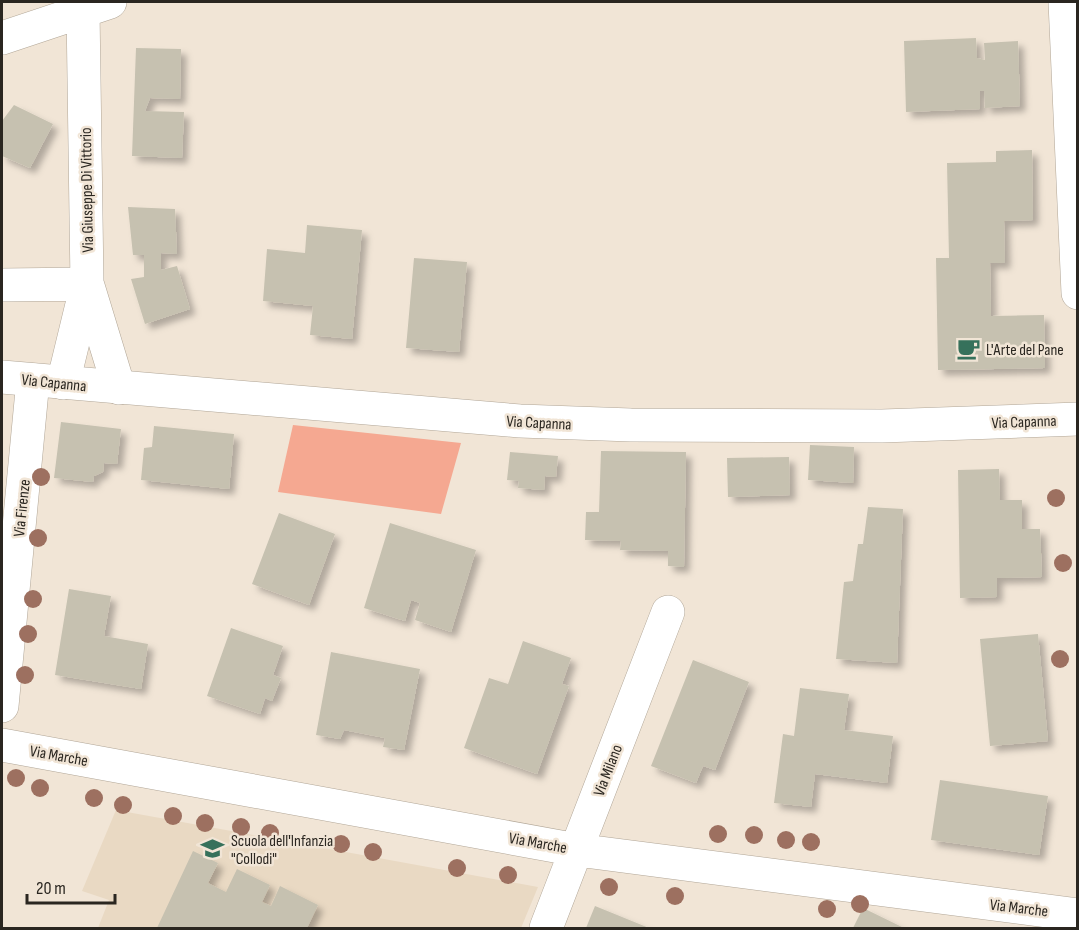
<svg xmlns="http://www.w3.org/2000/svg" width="1079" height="930" font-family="'Sofia Sans Condensed',sans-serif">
<defs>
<filter id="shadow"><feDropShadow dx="5.5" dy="5.5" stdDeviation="3" flood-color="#0004"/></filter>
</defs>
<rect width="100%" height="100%" fill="#f1e5d6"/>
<path fill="#e9d9c3" d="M116 810 538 887 521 928H98L109 900 82 891Z"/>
<path fill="#f5a891" d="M293 425 461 443 441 514 278 492Z"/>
<path fill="#c6c1b0" filter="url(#shadow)" d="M976 38 977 58 985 60 984 43 1018 41 1020 106 985 108 984 91H980V109L906 112 904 41Z
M136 48 181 49 180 99 150 98 145 111 184 112 182 158 132 156Z
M14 105 53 124 30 168 2 156V121Z
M1032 150 1033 220 1004 221 1005 263H990L991 316 1044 315 1045 368 938 370 936 258H949L947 163 996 162V151Z
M128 207 175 209 177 254 161 253V270L177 266 190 309 145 324 131 279 144 277V255H133Z
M307 225 362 230 352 339 310 335 313 306 263 301 267 249 305 253Z
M414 258 467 262 459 352 406 348Z
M61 422 121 429 117 464 104 463 103 472 94 476 93 482 54 478Z
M154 426 234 434 229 489 141 480 144 448 152 447Z
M810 445 854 447 853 483 808 480Z
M601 451 686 452 684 567 668 566V551L620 550 621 541 585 540 586 512H599Z
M510 452 558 456 556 477 545 476 544 490 518 488 519 481 507 480Z
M789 457 790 495 728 497 727 458Z
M999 469 1000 500H1022V529H1040L1042 577 997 578V597L960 598 958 470Z
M868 507 903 509 897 663 836 659 844 582 853 581 858 544H863Z
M279 513 335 534 309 605 252 584Z
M390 523 476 550 451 632 415 620 420 603 411 600 405 621 364 608Z
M69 589 111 596 104 636 148 644 141 689 55 675Z
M231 628 283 646 273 675 281 678 272 701 265 698 260 714 207 696Z
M1038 634 1048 741 990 746 980 639Z
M523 641 571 658 562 684 569 686 537 774 464 748 489 678 508 684Z
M331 652 420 669 404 750 383 747 385 738 344 730 340 739 316 735Z
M693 660 749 682 715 770 703 766 696 783 651 766Z
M800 688 849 694 844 730 893 736 887 783 815 774 811 807 774 803 783 734 794 736Z
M940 780 1048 796 1039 855 931 840Z
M193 851 218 863 208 883 226 892 237 869 270 885 262 902 271 906 280 886 318 905 307 928H157Z
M595 906 649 928H586Z
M863 908 904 928H853Z"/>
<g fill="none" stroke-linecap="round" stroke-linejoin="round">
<defs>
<path id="minor" d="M1065 2 1078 293
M2 38 110 2
M2 285 87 284
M88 286 119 388
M63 383 87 284 83 10
M2 706 33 380
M2 745 577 850 1078 915
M546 928 668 612"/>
<path id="major" d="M2 377 520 421 631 425 882 426 1078 419"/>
</defs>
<use href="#minor" stroke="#b1a697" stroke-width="34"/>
<use href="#major" stroke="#b1a697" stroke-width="34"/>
<use href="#minor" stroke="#fff" stroke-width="33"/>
<use href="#major" stroke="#fff" stroke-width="33"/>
</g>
<g fill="#9d7060">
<circle cx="41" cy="477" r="9"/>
<circle cx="1056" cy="498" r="9"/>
<circle cx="38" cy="538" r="9"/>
<circle cx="1063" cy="563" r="9"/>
<circle cx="33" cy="599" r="9"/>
<circle cx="28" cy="634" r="9"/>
<circle cx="1060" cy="659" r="9"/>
<circle cx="25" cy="675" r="9"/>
<circle cx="16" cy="778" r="9"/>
<circle cx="40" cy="788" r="9"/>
<circle cx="94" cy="798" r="9"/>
<circle cx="123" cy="805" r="9"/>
<circle cx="173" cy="816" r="9"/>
<circle cx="205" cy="823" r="9"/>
<circle cx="241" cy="827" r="9"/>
<circle cx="270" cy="833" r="9"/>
<circle cx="718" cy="834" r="9"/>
<circle cx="754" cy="835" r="9"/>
<circle cx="786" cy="840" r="9"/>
<circle cx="811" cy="842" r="9"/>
<circle cx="341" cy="844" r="9"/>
<circle cx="373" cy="852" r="9"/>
<circle cx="457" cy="868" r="9"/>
<circle cx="508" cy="875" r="9"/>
<circle cx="609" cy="887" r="9"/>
<circle cx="675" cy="896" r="9"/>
<circle cx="860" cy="904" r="9"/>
<circle cx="827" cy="909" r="9"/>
</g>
<defs>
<symbol id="cafe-bare" viewBox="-9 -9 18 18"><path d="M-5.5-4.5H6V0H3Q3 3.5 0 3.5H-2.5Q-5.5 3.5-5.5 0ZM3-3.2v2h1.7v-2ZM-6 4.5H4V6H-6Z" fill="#36715b" stroke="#f1e5d6" stroke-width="2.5" paint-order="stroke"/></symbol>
<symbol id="school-bare" viewBox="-9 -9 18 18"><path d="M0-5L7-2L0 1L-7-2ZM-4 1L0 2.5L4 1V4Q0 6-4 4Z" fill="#36715b" stroke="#f1e5d6" stroke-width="2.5" paint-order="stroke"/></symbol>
</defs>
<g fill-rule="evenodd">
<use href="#cafe-bare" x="952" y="332" width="33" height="33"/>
<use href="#school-bare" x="196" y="832" width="33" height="33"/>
</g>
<g text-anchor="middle" stroke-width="5" stroke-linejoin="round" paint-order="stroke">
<g font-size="16" fill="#2a2620" stroke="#f1e5d6">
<text transform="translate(86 190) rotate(-91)" y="6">Via Giuseppe Di Vittorio</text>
<text transform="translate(54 382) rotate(6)" y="6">Via Capanna</text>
<text transform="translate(1024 421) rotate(-2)" y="6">Via Capanna</text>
<text transform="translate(539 422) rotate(3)" y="6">Via Capanna</text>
<text transform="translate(21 508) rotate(-84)" y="6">Via Firenze</text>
<text transform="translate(59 755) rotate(10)" y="6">Via Marche</text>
<text transform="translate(607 770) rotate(-69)" y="6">Via Milano</text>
<text transform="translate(538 842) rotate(10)" y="6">Via Marche</text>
<text transform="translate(1019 907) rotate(7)" y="6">Via Marche</text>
</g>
<g font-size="16" fill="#2a2620" stroke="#f1e5d6" text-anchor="start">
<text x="986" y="355">L'Arte del Pane</text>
<text x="231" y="846">Scuola dell'Infanzia<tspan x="231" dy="18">"Collodi"</tspan></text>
</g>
</g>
<rect width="1079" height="930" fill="none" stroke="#2a2620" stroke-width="6"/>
<path d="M27 894v9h88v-9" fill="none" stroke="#2a2620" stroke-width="3"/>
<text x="36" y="894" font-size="18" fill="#2a2620" stroke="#f1e5d6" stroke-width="4.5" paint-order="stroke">20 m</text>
</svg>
